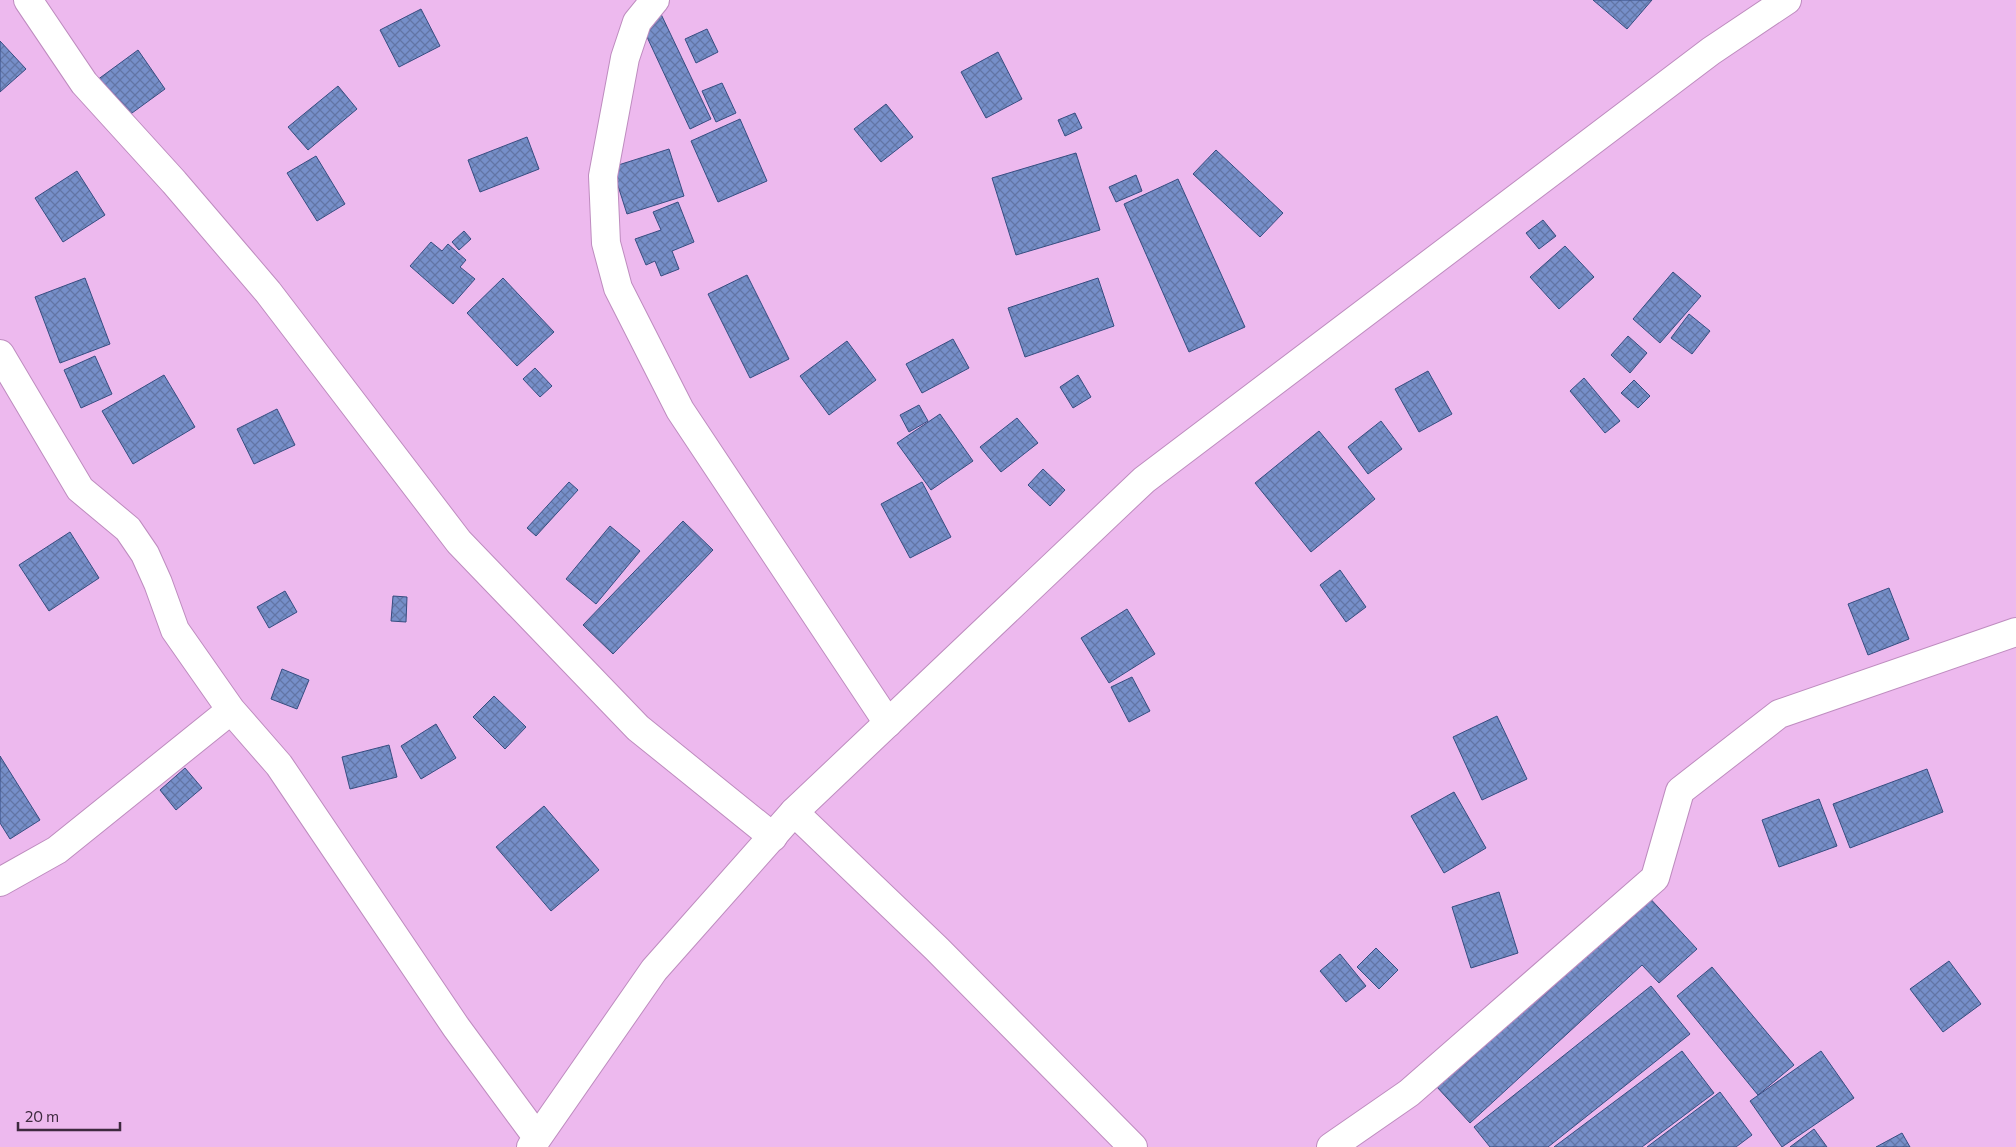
<svg xmlns="http://www.w3.org/2000/svg" width="2016" height="1147" font-family="Commissioner,sans-serif">
<defs>
<pattern id="building-cross-hatch" width="8" height="8" patternUnits="userSpaceOnUse" patternTransform="scale(1.25)"><rect width="8" height="8" fill="#768fc9"/><path d="M0 0l8 8M0 8l8-8" fill="none" stroke="#6275a5"/></pattern>
</defs>
<rect width="100%" height="100%" fill="#edb9ee"/>
<path fill="url(#building-cross-hatch)" stroke="#374d81" d="M1593 0H1652L1627 29Z
M421 9 440 46 399 67 380 30Z
M660 12 711 119 690 129 640 22Z
M707 29 718 52 696 63 685 39Z
M0 41 26 69 0 92Z
M138 50 165 89 121 121 93 83Z
M998 52 1022 99 986 118 961 72Z
M722 83 736 113 716 122 702 91Z
M338 86 357 109 308 150 288 127Z
M886 104 913 137 881 162 854 129Z
M1075 113 1082 128 1065 136 1058 120Z
M740 119 767 181 718 202 691 141Z
M527 137 539 169 480 192 468 160Z
M669 149 684 196 627 214 612 167Z
M1216 150 1283 213 1260 237 1193 174Z
M1076 153 1100 230 1016 255 992 178Z
M316 156 345 204 317 221 287 173Z
M77 171 105 215 63 242 35 198Z
M1136 175 1142 191 1116 202 1109 187Z
M1178 179 1245 327 1189 352 1124 204Z
M678 202 694 242 672 251 679 269 661 276 655 261 646 265 635 239 661 230 653 212Z
M1543 220 1556 236 1539 249 1526 233Z
M464 231 471 239 459 250 452 242Z
M431 242 442 251 448 244 466 260 460 267 475 279 453 304 410 266Z
M1565 246 1594 277 1559 309 1530 277Z
M1673 272 1701 296 1660 343 1633 319Z
M747 275 789 359 750 378 708 294Z
M85 278 110 344 60 363 35 297Z
M503 278 554 332 517 366 467 313Z
M1098 278 1114 326 1025 357 1008 308Z
M1689 314 1710 331 1692 354 1671 338Z
M1628 336 1647 353 1630 373 1611 355Z
M953 339 969 368 922 393 906 364Z
M847 341 876 380 829 415 800 376Z
M95 356 112 394 81 408 64 370Z
M535 368 552 386 540 397 523 379Z
M1428 371 1452 414 1419 432 1395 389Z
M164 375 195 427 133 464 102 411Z
M1078 375 1091 397 1073 408 1060 387Z
M1584 378 1620 421 1605 433 1570 391Z
M1634 380 1650 396 1638 408 1621 393Z
M919 405 928 421 909 432 900 415Z
M277 409 295 445 254 464 237 429Z
M940 414 973 461 931 490 897 443Z
M1017 418 1038 443 1001 472 980 447Z
M1381 421 1402 449 1368 474 1348 447Z
M1319 431 1375 499 1311 552 1255 483Z
M1043 469 1065 490 1050 506 1028 485Z
M569 482 578 490 536 536 527 528Z
M922 482 951 537 910 558 881 504Z
M683 521 713 550 613 654 583 625Z
M610 526 640 551 596 604 566 579Z
M70 532 99 578 49 611 19 565Z
M1340 570 1366 607 1346 622 1320 585Z
M1889 588 1909 639 1868 655 1848 604Z
M285 591 297 612 269 628 257 607Z
M393 596 407 597 406 622 391 621Z
M1127 609 1155 654 1109 683 1081 638Z
M282 669 309 680 297 709 271 699Z
M1132 677 1150 711 1129 722 1111 687Z
M494 696 526 727 505 749 473 717Z
M1497 716 1527 779 1482 800 1453 737Z
M436 724 456 758 421 779 401 746Z
M389 745 397 777 350 789 342 757Z
M0 756 40 820 10 839 0 823Z
M185 768 202 788 176 810 160 790Z
M1927 769 1943 812 1850 848 1833 804Z
M1454 792 1486 848 1444 873 1411 816Z
M1819 799 1837 846 1779 867 1762 820Z
M544 806 599 870 551 911 496 847Z
M1499 892 1518 953 1471 968 1452 907Z
M1645 893 1697 949 1659 983 1642 965 1470 1123 1436 1086Z
M1376 948 1398 970 1379 989 1357 967Z
M1340 954 1366 986 1346 1002 1320 971Z
M1949 961 1981 1004 1943 1032 1910 989Z
M1712 967 1794 1065 1758 1095 1677 996Z
M1651 986 1690 1034 1548 1147H1490L1474 1127Z
M1682 1051 1714 1093 1642 1147H1554Z
M1821 1051 1854 1098 1782 1147 1750 1101Z
M1720 1092 1752 1135 1736 1147H1647Z
M1814 1129 1827 1147H1790Z
M1902 1133 1910 1147H1876Z"/>
<g fill="none" stroke-linecap="round" stroke-linejoin="round">
<defs>
<path id="minor" d="M28 0 84 83 174 182 268 292 459 542 638 728 773 837
M655 0 637 22 625 58 603 176 606 243 618 288 680 410 888 723
M0 354 80 489 128 529 145 554 158 583 175 630 231 710 279 765 456 1027 537 1137
M794 812 937 949 1133 1147
M0 882 57 850 231 710
M1331 1147 1409 1093 1655 878 1680 791 1779 714 2016 632"/>
<path id="secondary" d="M531 1147 654 970 794 812 1144 480 1711 51 1787 0"/>
</defs>
<use href="#minor" stroke="#be8cbf" stroke-width="30"/>
<use href="#secondary" stroke="#be8cbf" stroke-width="30"/>
<use href="#minor" stroke="#fff" stroke-width="28"/>
<use href="#secondary" stroke="#fff" stroke-width="28"/>
</g>
<path d="M18 1122v8h102v-8" fill="none" stroke="#3d293e" stroke-width="2.5"/>
<text x="25" y="1122" font-size="15" fill="#3d293e" stroke="#edb9ee" stroke-width="4" paint-order="stroke">20 m</text>
</svg>
